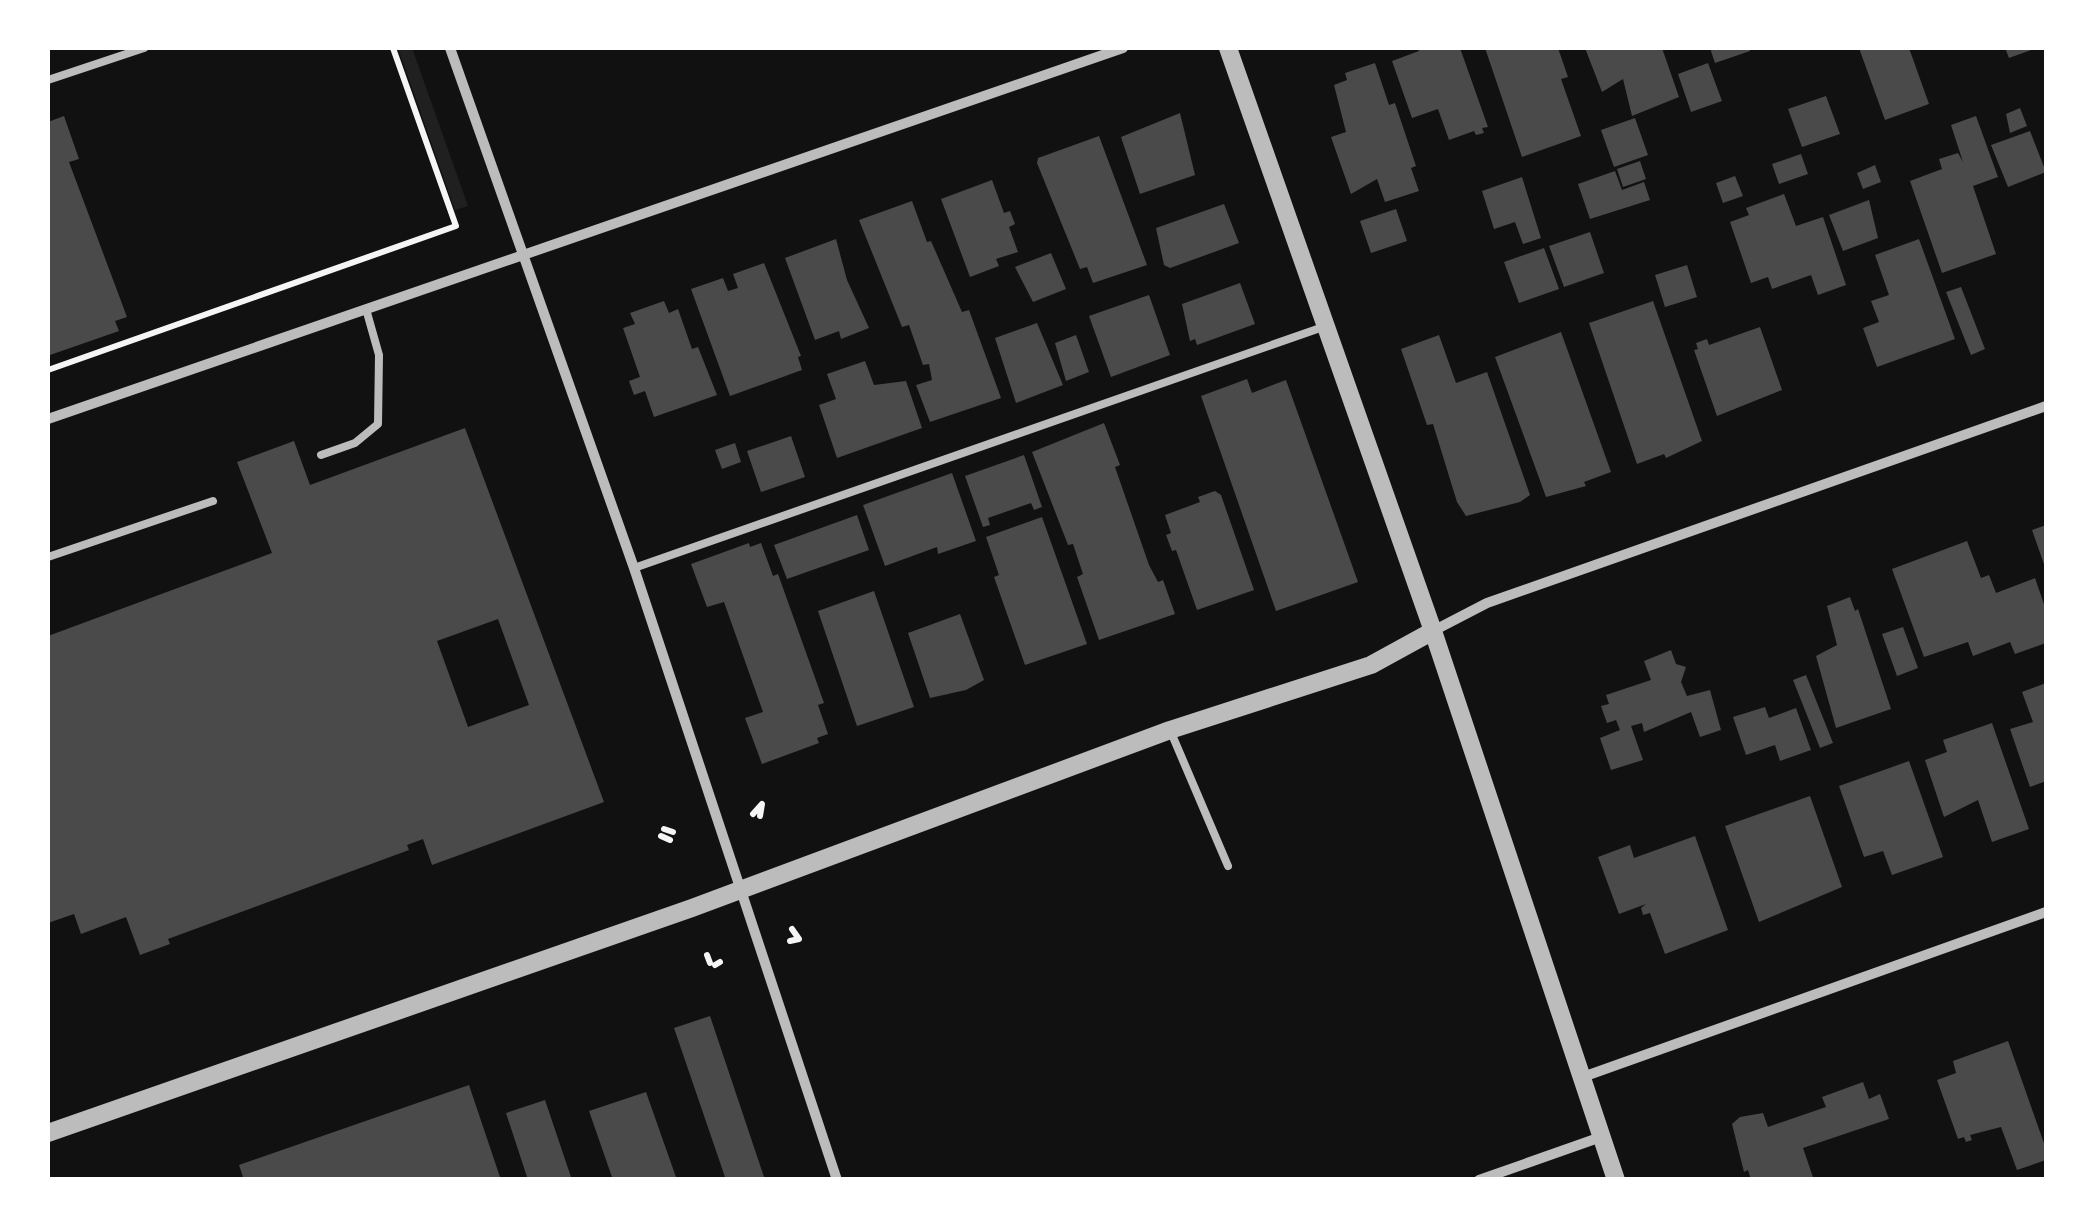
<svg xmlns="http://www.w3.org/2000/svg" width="2094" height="1227" font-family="Figtree,sans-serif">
<rect width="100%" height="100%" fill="#111"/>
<path fill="#202020" d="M398 48H412L468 206 455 210Z"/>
<path fill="#4a4a4a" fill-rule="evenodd" d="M1418 48H1460L1488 127 1482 128 1484 133 1476 135 1474 131 1449 140 1438 109 1412 118 1392 61 1419 51Z
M1485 48H1558L1568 77 1561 79 1581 136 1522 157Z
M1585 48H1662L1679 97 1632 116 1623 79 1602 92Z
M1710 48H1749L1750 51 1715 63Z
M1859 48H1909L1929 104 1885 120Z
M2005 48H2037L2009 58Z
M1375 63 1389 105 1395 103 1416 166 1411 168 1419 191 1385 202 1377 179 1351 194 1331 137 1346 132 1334 85 1347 80 1345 73Z
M1708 63 1722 101 1691 112 1678 74Z
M1826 96 1840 134 1802 147 1788 109Z
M2020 108 2027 126 2010 133 2006 114Z
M1180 113 1195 175 1140 194 1121 137Z
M64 116 79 159 69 162 127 317 115 321 119 331 50 355 48 122Z
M1976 116 1998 177 1973 186 1996 254 1942 273 1910 181 1942 169 1939 159 1958 153 1963 162 1951 125Z
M1635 118 1648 155 1614 167 1601 130Z
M2030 131 2046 172 2008 187 1991 145Z
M1099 136 1147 265 1093 283 1087 267 1080 269 1037 163 1038 158Z
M1801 154 1808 174 1779 184 1772 164Z
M1640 161 1646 179 1623 187 1617 169Z
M1875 165 1881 182 1863 189 1857 173Z
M1615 171 1622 190 1644 182 1650 200 1590 219 1578 184Z
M1735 176 1743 196 1723 203 1716 183Z
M1522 177 1541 238 1523 244 1515 222 1494 229 1482 191Z
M992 180 1004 213 1010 211 1015 224 1009 227 1018 252 996 259 999 266 970 277 941 199Z
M1784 194 1796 226 1823 217 1846 285 1818 295 1811 275 1772 289 1768 277 1751 283 1730 222 1749 215 1746 208Z
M1869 200 1878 238 1843 251 1829 215Z
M912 201 927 242 931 241 962 312 969 310 1001 398 930 422 916 385 932 380 929 364 923 365 909 325 902 327 859 220Z
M1224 204 1239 243 1170 268 1164 265 1156 228Z
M1396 209 1407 241 1371 253 1360 221Z
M1590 232 1604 273 1564 287 1549 246Z
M836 239 847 280 869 328 841 339 839 331 815 340 785 258Z
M1919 239 1955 339 1877 367 1863 328 1879 322 1871 301 1889 295 1875 255Z
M1544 248 1559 289 1519 303 1504 262Z
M1051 253 1066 289 1033 302 1015 267Z
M764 263 801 356 798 357 802 370 730 396 691 289 723 278 728 291 738 288 733 274Z
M1687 265 1697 297 1665 307 1655 275Z
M1240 283 1255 324 1197 345 1195 339 1190 341 1182 304Z
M1961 287 1985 349 1971 355 1946 292Z
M1149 295 1170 355 1111 377 1089 316Z
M664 301 669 313 678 309 692 349 698 347 717 395 654 417 645 391 634 395 629 381 640 377 623 328 635 324 630 313Z
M1653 301 1702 441 1666 458 1664 454 1637 464 1589 323Z
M1037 323 1063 385 1016 403 995 338Z
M1760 327 1782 390 1717 416 1694 350 1698 349 1696 343 1707 339 1709 345Z
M1561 332 1611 472 1584 482 1586 486 1546 497 1495 357Z
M1076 335 1089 372 1066 381 1055 343Z
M1439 335 1456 383 1487 372 1530 495 1520 502 1466 516 1457 502 1433 424 1427 425 1401 349Z
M865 361 874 385 906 381 922 428 837 458 819 405 836 399 827 374Z
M1247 379 1252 393 1286 380 1358 582 1276 611 1201 396Z
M1104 423 1120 465 1115 467 1149 565 1158 582 1163 580 1175 614 1099 640 1077 577 1083 574 1073 544 1068 545 1032 452Z
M465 428 604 802 432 865 423 839 407 845 409 850 168 939 170 944 140 955 126 917 81 934 74 914 48 923V636L272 553 237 462 294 441 310 485ZM498 619 529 705 468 727 437 641Z
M791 436 805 477 761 492 747 451Z
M735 443 741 462 722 469 715 450Z
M1024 455 1042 507 1034 510 1031 503 988 518 990 525 983 527 965 476Z
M952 473 976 541 938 554 937 547 885 566 863 505Z
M1215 491 1221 495 1254 590 1197 610 1176 550 1172 551 1166 535 1171 533 1165 515 1200 502 1198 497Z
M857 515 869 550 787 579 774 545Z
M1042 517 1087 644 1025 665 994 577 999 575 986 537Z
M2046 525V570L2032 530Z
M1967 541 1981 578 1989 575 1996 593 2035 578 2046 610V643L2015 654 2010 642 1973 656 1968 642 1924 657 1892 569Z
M749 543 750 547 761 543 773 576 778 574 824 703 818 705 828 734 817 738 819 743 762 764 745 718 763 712 724 602 707 607 691 564Z
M874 591 914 707 857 726 818 611Z
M1850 597 1855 611 1858 609 1891 709 1836 728 1816 656 1837 645 1827 606Z
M960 614 984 680 966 690 930 698 908 633Z
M1903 627 1918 668 1897 676 1882 634Z
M1671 650 1676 664 1686 667 1681 682 1687 696 1710 690 1721 730 1700 737 1691 712 1644 732 1642 723 1631 726 1643 760 1611 770 1600 738 1620 730 1616 720 1607 723 1601 706 1609 704 1606 695 1651 680 1644 661Z
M1806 675 1833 743 1820 748 1793 680Z
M2046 683V781L2030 787 2010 729 2033 722 2022 692Z
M1765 707 1769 718 1796 708 1811 750 1780 761 1775 745 1746 755 1733 717Z
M1992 723 2029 829 1992 842 1978 800 1944 817 1925 760 1947 752 1943 740Z
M1909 761 1943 857 1892 875 1883 851 1864 857 1839 786Z
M1810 796 1842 887 1759 922 1725 826Z
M1695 836 1728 930 1665 954 1650 913 1643 915 1641 908 1646 904 1619 914 1598 857 1630 845 1634 858Z
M710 1016 765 1180H726L674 1028Z
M2008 1041 2046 1149V1160L2017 1170 2001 1127 1970 1135 1972 1140 1966 1142 1964 1137 1958 1139 1937 1080 1956 1073 1953 1061Z
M1863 1082 1869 1099 1880 1094 1889 1119 1803 1148 1814 1180H1751L1748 1170 1744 1172 1732 1124 1740 1117 1763 1113 1768 1127 1826 1107 1822 1097Z
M469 1085 501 1180H244L239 1165Z
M646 1092 677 1180H613L589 1111Z
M545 1100 572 1180H528L506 1113Z"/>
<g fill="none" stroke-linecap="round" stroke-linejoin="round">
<path stroke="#f5f5f5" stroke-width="6" d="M48 370 456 226 393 48
M753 814 762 804 760 816
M664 829 673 832
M661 836 670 840
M790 941 799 939 792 929
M707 955 710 963
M715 965 720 962"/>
<path stroke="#bcbcbc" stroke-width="8" d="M48 80 144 48
M321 455 355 443 378 424 379 355 366 309
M48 557 213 501
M634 568 1326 326
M1170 730 1228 866"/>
<path stroke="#bcbcbc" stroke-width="10" d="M450 48 634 568 837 1180
M48 419 1123 48
M1433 631 1487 603 2046 406
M1580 1078 2046 912
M1479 1180 1601 1137"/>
<path stroke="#bcbcbc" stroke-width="18" d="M1228 48 1433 631 1616 1180
M48 1133 692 908 1170 730 1371 665 1433 631"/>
</g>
<rect width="2094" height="1227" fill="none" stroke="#ffffff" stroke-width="100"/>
</svg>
